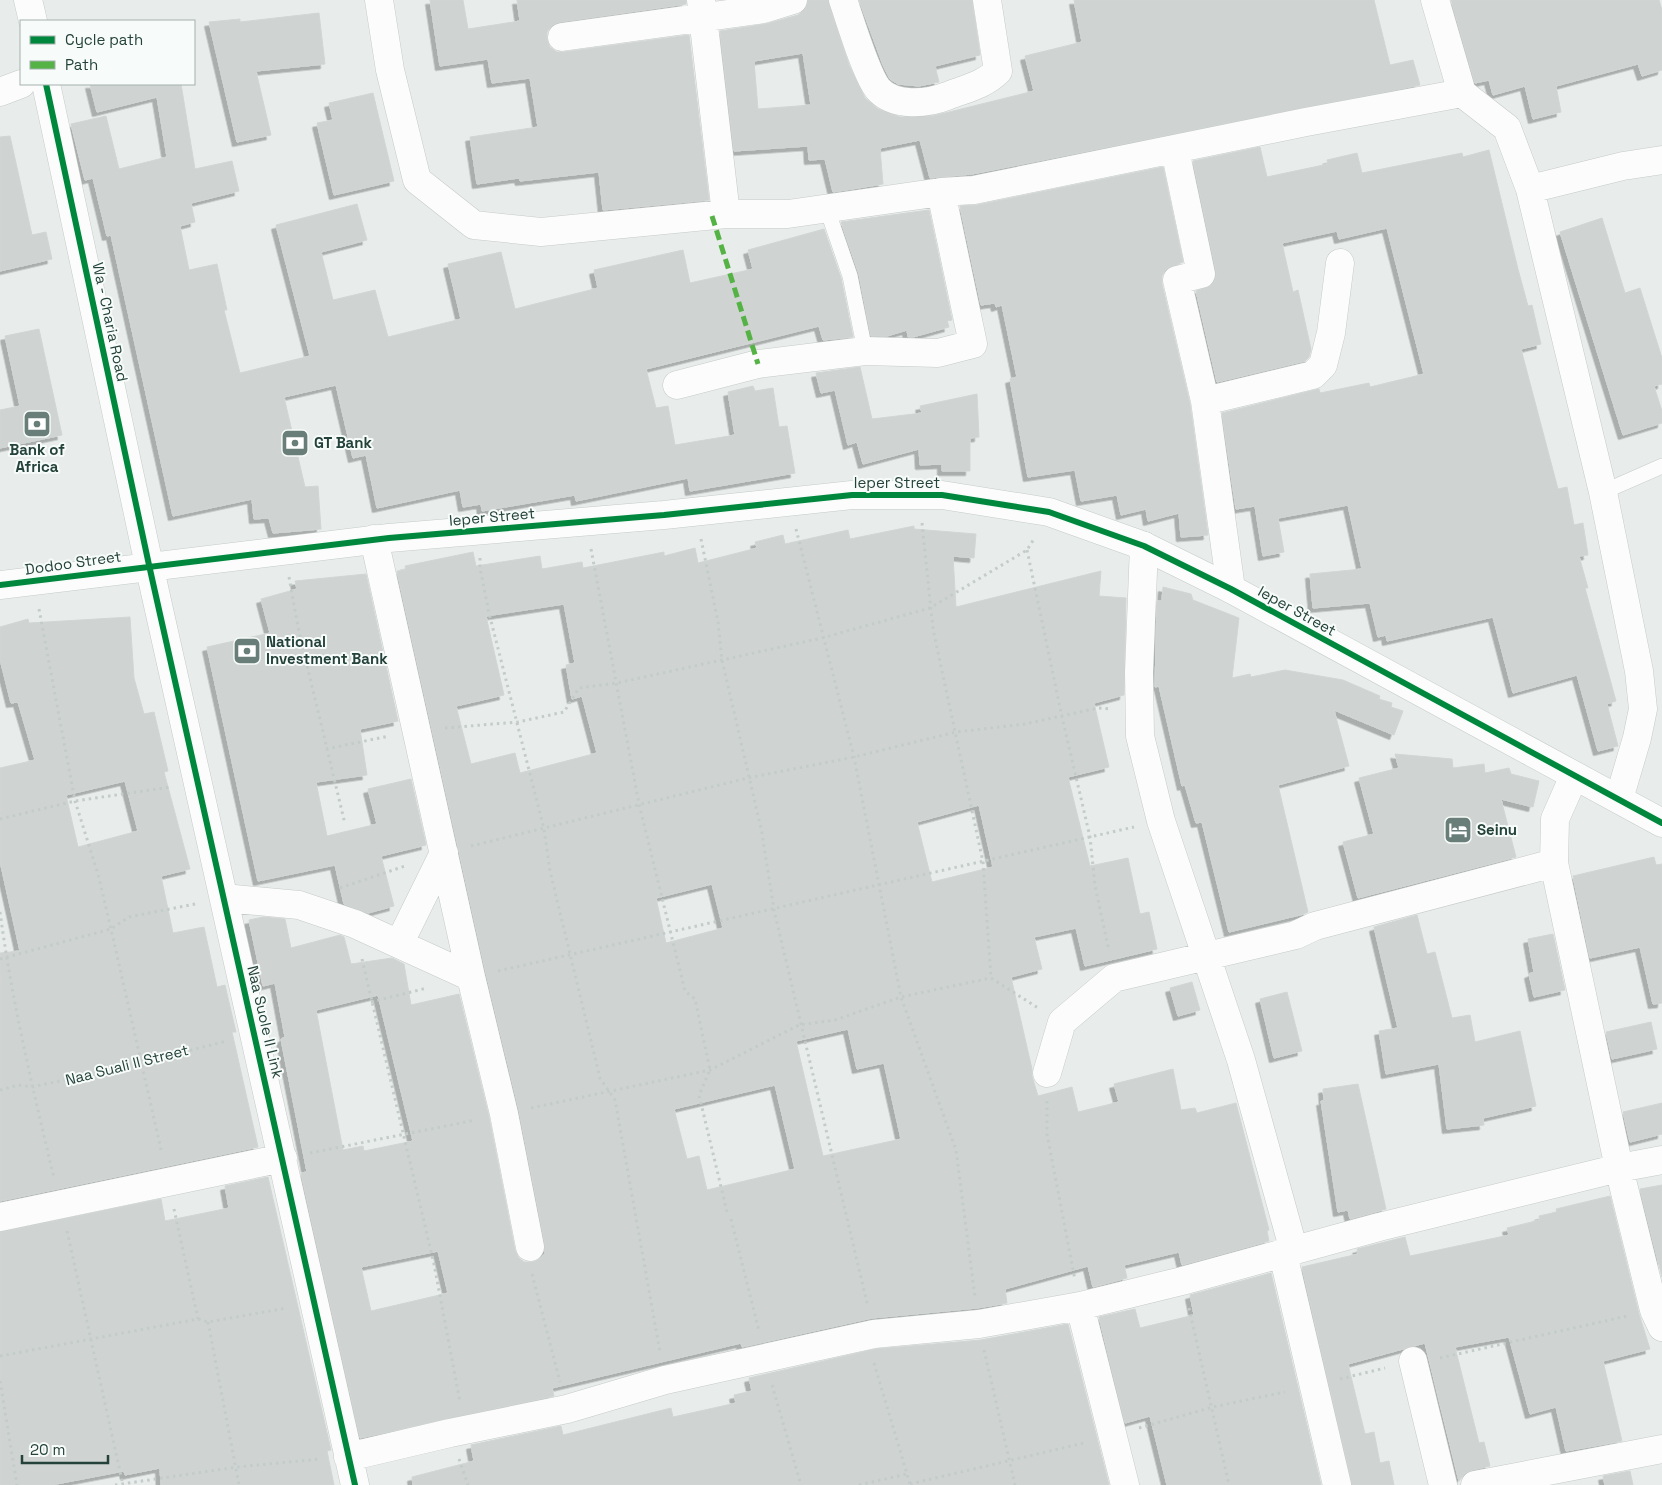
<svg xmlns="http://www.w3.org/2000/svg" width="1662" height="1485" font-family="'Space Grotesk',sans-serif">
<defs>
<filter id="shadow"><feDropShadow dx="-4.5" dy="4.5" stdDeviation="0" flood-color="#0004"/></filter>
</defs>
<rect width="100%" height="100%" fill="#e8edeb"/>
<path fill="#cfd4d2" stroke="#d1d6d4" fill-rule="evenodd" filter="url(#shadow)" d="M430 0H463L468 29 520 21 517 0H686V4L559 22 552 25 547 32V39L550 47 557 52H564L689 35 709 200 603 210 599 172 520 181 519 178 477 184 470 137 538 127 530 78 492 83 488 59 440 66Z
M808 0H828L849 65 865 98 878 109 900 117 933 116 1034 91 1025 56 1082 42 1074 0H1374L1390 65 1413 60 1420 85 972 174 930 178 920 140 880 148 883 184 833 192 825 159 809 160 808 146 734 151 720 31 766 24 798 15 805 10ZM803 53 811 105 758 109 754 61Z
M859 0H972L980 55 935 66 939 82 919 86 898 84 890 79 883 65Z
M1451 0H1659L1662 10V70L1642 76 1638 64 1556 86 1561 112 1533 119 1525 86 1493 95 1489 80 1475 83Z
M319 13 325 64 256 71 271 135 237 142 209 22 240 19V22Z
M90 84H181L195 169 232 161 239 191 191 203 195 222 180 226 189 270 217 264 227 310H224L240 373 310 356 276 225 357 204 367 240 321 252 333 300 375 290 388 337 461 319 448 264 501 252 515 309 598 288 594 270 683 250 690 283 753 269 748 250 824 229 841 278 853 337 823 340 819 326 646 369 656 408 668 406 675 445 735 435 728 392 753 386 755 391 773 388 779 427 787 426 795 473 690 491 688 478 576 501 575 495 482 511 481 504 463 507 460 490 377 508 366 455 353 458 336 385 284 397 305 487 318 486 321 529 273 533 269 518 254 519 252 499 173 516 111 235 107 236 93 178 85 180 71 124 106 116 119 169 167 157 157 97 97 112Z
M373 93 394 181 334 195 317 123 333 120 329 103Z
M10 136 32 235 46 232 52 259 0 271V137Z
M1260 147 1267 177 1328 164 1327 160 1357 153 1362 173 1462 153 1463 157 1489 150 1518 269 1528 306 1532 305 1541 344 1521 349 1558 489 1567 487 1574 525 1583 523 1588 555 1579 556 1588 588H1585L1616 701 1607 704 1618 746 1598 751 1577 675 1513 693 1493 617 1387 641 1386 635 1378 637 1370 603 1313 608 1310 574 1362 569 1348 505 1278 518 1284 552 1263 556 1255 506 1236 509 1222 413 1319 389 1320 393 1369 383 1370 387 1424 374 1387 228 1339 239 1337 231 1282 243 1293 292 1298 290 1311 349 1309 357 1305 361 1217 382 1196 291 1212 285 1216 278V271L1193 161Z
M1163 167 1183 262 1166 269 1162 276V284L1190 404 1208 535 1181 537 1179 513 1148 521 1146 509 1121 515 1117 495 1081 501 1075 470 1028 477 1010 379 1017 377 1002 305 996 307 995 303 981 305 960 206 977 205Z
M929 210 952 320 947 321 949 327 913 337H908L907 330 887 336H871L859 274 841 222Z
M1602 218 1625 293 1640 288 1662 358V384L1654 386 1662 411V423L1623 435 1560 232Z
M39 329 62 435 0 448V410L20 406 5 336Z
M860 367 872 419 922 413 920 406 977 394 979 437 970 438V471H942V464L920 465 919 449 863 464 857 442 848 445 835 390 821 393 816 373Z
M914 526V529L976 534 974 558 953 556 956 607 1101 571 1099 596 1126 598 1124 695 1094 703 1109 767 1068 777 1090 866 1128 858 1140 914 1149 912 1157 949 1085 966 1076 928 1034 937 1042 969 1011 977 1032 1069V1076L1038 1096 1072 1087 1078 1112 1119 1102 1114 1084 1173 1069 1181 1110 1195 1108 1197 1113 1236 1103 1269 1230 1267 1231 1269 1241 1182 1265 1179 1252 1124 1265 1127 1278 1093 1287 1088 1266 1005 1289 1007 1303 977 1308 872 1318 742 1347 741 1343 552 1388 554 1396 360 1438 301 1173 307 1172 281 1039 285 1037 275 983 263 986 249 920 263 917 285 919 291 948 340 935 344 937 351 964 392 958 404 964 411 1005 459 994 489 1117 515 1250 519 1258 524 1262H533L541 1258 545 1253V1244L519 1110 486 973 397 571 406 570 405 566 473 552 476 566 540 556 542 569 582 562 583 568 664 552V556L695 548 698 563 757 548 755 542 783 535 785 544 848 530 850 539ZM564 604 575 663 566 665 572 699 582 696 597 753 520 773 515 753 471 764 456 706 504 695 486 616ZM979 805 993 867 932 882 917 822ZM712 884 723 928 666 943 656 898ZM378 995 413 1141 364 1151 363 1146 343 1150 316 1010ZM848 1029 857 1069 884 1063 901 1139 823 1156 796 1041ZM775 1085 795 1169 707 1190 699 1156 687 1159 674 1109ZM438 1251 448 1293 371 1311 361 1267Z
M366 574 398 721 360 729 367 775 316 782 327 836 377 824 368 789 411 779 426 845 381 856 394 906 368 913 344 904 335 865 258 881 207 647 270 633 261 599 297 589 295 581Z
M1163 587 1191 594 1193 600 1239 618 1232 678 1250 674 1251 677 1285 670 1343 680 1380 696 1379 699 1392 703 1391 707 1403 711 1394 735 1334 710 1349 766 1278 785 1308 912 1304 914 1229 932 1202 822 1196 823 1185 785 1182 786 1159 686 1155 687 1157 601H1162Z
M130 617 134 678 144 714 154 712 168 771 164 772 190 869 161 876 173 933 204 927 217 987 225 985 236 1032H232L258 1147 0 1201V953L20 951 0 861V768L35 760 18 702 11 703 0 659V627L28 619 29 623ZM125 781 138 831 78 847 66 795Z
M1395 754 1452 759 1453 768 1484 764 1485 773 1509 768 1511 774 1539 781 1533 807 1501 799 1516 857 1358 898 1343 842 1374 834 1359 778 1399 768Z
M1654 857 1656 865 1662 864V1003L1653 1004 1640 947 1590 958 1573 876Z
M1417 915 1427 954 1435 952 1452 1018 1470 1015 1475 1042 1520 1031 1536 1106 1483 1118 1484 1125 1447 1129 1439 1064 1386 1074 1379 1031 1398 1028 1374 927Z
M1553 934 1565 990 1534 997 1529 974 1534 972 1528 939Z
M1192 982 1200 1010 1178 1016 1170 988Z
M1287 992 1302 1051 1274 1058 1260 999Z
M1651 1022 1657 1049 1612 1059 1606 1032Z
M1358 1084 1386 1209 1350 1219 1348 1210 1338 1212 1321 1101H1324L1323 1089Z
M1662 1103V1134L1630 1142 1623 1112Z
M268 1177 331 1450 327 1451 334 1485H161L160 1468 125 1475 124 1471 51 1485H0V1232L161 1199 165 1221 229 1208 225 1186Z
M1662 1185V1277L1640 1189Z
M1610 1196 1639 1314 1650 1349 1603 1361 1622 1441 1566 1451 1556 1407 1530 1414 1509 1337 1455 1347 1479 1443 1484 1442 1490 1466 1472 1470 1465 1473 1459 1481 1425 1343 1348 1364 1365 1434 1374 1432 1380 1463 1389 1461 1394 1485H1352L1302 1267 1358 1254 1357 1249 1405 1237 1410 1256 1509 1235 1507 1228 1540 1220 1539 1216 1557 1212 1556 1209Z
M1271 1273 1321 1485H1167L1150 1416 1125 1423 1099 1317 1135 1309 1140 1328 1194 1315 1190 1295Z
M1068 1324 1109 1485H413L412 1477 474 1461 471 1445 561 1426 563 1435 671 1408 673 1417 736 1403 734 1395 752 1391 749 1378 876 1349 981 1340Z
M1630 1471 1633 1485H1605L1603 1476Z"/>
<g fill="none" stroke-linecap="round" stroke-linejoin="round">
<defs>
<path id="lane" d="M827 209 850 276 865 351
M1603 492 1662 466"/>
<path id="street" d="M379 0 390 70 417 180 474 225 541 232 726 214H788L941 192 974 190 1306 122 1462 93
M701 0 726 214
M843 0C850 20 866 74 878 89 894 107 927 104 947 96 965 89 984 85 998 71L987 0
M1435 0 1462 93 1507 128 1530 189
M562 37 764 9 793 0
M0 92 21 84
M1175 150 1201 274 1177 280 1205 401 1231 589
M677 385 758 364 865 351 938 353 973 344 941 192
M1205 401 1313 375 1323 365 1331 333 1340 263
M374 539 471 977 504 1114 530 1247
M1144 546 1139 672 1140 736 1161 821 1241 1060 1294 1251
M149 565 355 1485
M1574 776 1555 819 1554 863 1619 1168 1654 1310 1662 1327
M1619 799 1637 738 1643 709 1639 671 1603 492 1530 189 1623 166 1662 160
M224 898 299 905 355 924 471 977
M399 944 444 853
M1047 1073 1062 1022 1114 978 1296 935 1315 926 1554 863
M0 1217 283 1158
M1283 1254 1337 1485
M1080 1306 1125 1485
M1413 1361 1443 1485
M348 1457 450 1433 567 1409 665 1380 874 1334 979 1324 1080 1306 1182 1281 1379 1227 1619 1168 1662 1160
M1475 1485 1662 1449"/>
<path id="secondary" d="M28 0 33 21
M46 84 149 565
M0 585 389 538 664 515 852 495H942L1049 512 1144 546 1231 589 1662 823"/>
</defs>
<use href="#lane" stroke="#c5cac8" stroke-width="16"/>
<use href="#street" stroke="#c5cac8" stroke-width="29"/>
<use href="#secondary" stroke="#c3cbc8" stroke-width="29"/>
<path stroke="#c3ccca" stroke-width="3" stroke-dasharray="2.5 4" stroke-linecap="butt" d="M922 523 933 629 983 862 991 978
M796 529 854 757 901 997 956 1150 975 1297
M701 539 718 622 722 660 762 833 774 910 868 1307
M591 549 639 804 685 991 695 999 710 1070 699 1095 728 1216
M1027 550 1062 717 1090 837 1095 886 1109 951
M480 558V568L489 613 544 829 550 871 600 1078 615 1100 660 1352
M289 577 299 632 345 824
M39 609 75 801 98 874 111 929 162 1154
M445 728 518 722 564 712 579 688 617 683 822 638 930 608 1027 550 1034 539
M326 749 389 736
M0 819 75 801 171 787
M471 846 748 778 854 757 956 732 1025 724 1098 708 1112 709
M340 888 405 866
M0 912C12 1002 33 1090 54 1178
M0 959 111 929 129 917 195 904
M362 959 434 1264 460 1402
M498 971 1134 827
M371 1002 427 988
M0 1090 18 1085 32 1087 128 1066 227 1041
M1047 1101V1134L1075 1280
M531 1108 710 1070 799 1025 835 1020 901 997 991 978 1038 1008
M310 1153 476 1120
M174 1209 198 1319
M731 1219 759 1331
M67 1231 123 1485
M532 1274 560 1382
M1189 1308 1229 1485
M208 1322 239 1485
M984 1350 1015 1485
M0 1356 198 1319 208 1322 287 1308
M1440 1358 1627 1316
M874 1363 910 1484
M1340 1379 1385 1368
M0 1381 17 1485
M772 1385 801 1485
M1139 1428 1213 1407 1285 1392
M459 1459 468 1485
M910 1484 1084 1443
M115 1485 237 1467 320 1459
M859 1485 907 1474"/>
<use href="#lane" stroke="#fcfcfc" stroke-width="15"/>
<use href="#street" stroke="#fcfcfc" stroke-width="28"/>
<use href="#secondary" stroke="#fcfcfc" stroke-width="28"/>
<path stroke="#55b346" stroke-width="5" stroke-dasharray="10 5" stroke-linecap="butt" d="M712 216 758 364"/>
<defs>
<path id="cycleway" d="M46 84 149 565 355 1485
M0 585 389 538 664 515 852 495H942L1049 512 1144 546 1231 589 1662 823"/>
</defs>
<use href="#cycleway" stroke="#f7fbf9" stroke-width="9"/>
<use href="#cycleway" stroke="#00873e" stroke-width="6"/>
</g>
<defs>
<symbol id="bank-square" viewBox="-11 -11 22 22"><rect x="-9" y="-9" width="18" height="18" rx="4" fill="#697e78" stroke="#f7fbf9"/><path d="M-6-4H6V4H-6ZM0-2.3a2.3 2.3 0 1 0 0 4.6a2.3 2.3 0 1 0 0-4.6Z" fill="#fff"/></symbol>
<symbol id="hotel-square" viewBox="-11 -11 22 22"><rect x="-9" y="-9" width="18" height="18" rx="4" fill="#697e78" stroke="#f7fbf9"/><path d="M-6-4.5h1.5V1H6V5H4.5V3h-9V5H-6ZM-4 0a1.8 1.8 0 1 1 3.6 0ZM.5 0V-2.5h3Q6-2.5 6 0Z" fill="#fff"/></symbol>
</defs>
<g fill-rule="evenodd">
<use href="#bank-square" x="21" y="408" width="32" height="32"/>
<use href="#bank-square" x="279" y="427" width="32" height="32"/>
<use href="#bank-square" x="231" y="635" width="32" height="32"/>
<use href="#hotel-square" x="1442" y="814" width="32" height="32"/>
</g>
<g text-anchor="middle" stroke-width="4" stroke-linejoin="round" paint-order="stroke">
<g font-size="15" fill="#24423a" stroke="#f7fbf9">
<text transform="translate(110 322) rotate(78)" y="5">Wa - Charia Road</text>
<text x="897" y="488">Ieper Street</text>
<text transform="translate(492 517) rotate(-5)" y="5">Ieper Street</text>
<text transform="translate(73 563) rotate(-8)" y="5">Dodoo Street</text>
<text transform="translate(1297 611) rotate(29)" y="5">Ieper Street</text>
<text transform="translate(265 1022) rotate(77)" y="5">Naa Suole II Link</text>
<text transform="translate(127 1065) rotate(-14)" y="5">Naa Suali II Street</text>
</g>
<g font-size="15" font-weight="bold" fill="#24423a" stroke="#f7fbf9" text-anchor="start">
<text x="314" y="448">GT Bank</text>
<text x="37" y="455" text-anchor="middle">Bank of<tspan x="37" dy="17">Africa</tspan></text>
<text x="266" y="647">National<tspan x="266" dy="17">Investment Bank</tspan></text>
<text x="1477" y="835">Seinu</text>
</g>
</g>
<rect x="20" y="20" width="175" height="65" fill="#f7fbf9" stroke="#a3b1ad"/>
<rect x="30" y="36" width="25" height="8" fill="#00873e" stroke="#a3b1ad"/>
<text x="65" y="45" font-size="15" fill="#24423a">Cycle path</text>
<rect x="30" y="61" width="25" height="8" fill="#55b346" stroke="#a3b1ad"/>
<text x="65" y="70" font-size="15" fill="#24423a">Path</text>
<path d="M22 1455v8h86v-8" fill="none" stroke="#24423a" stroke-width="2.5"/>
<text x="30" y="1455" font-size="15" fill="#24423a" stroke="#f7fbf9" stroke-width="4" paint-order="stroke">20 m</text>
</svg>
